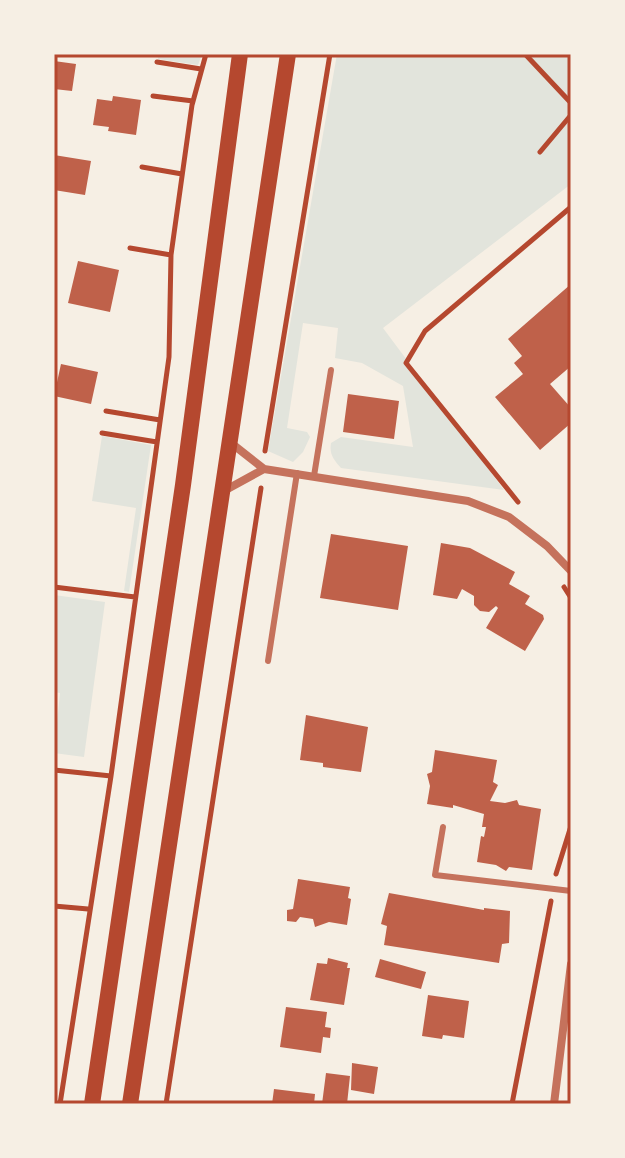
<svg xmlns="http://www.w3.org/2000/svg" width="625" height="1158" font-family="'Source Sans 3',sans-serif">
<rect width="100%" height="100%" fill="#f6efe4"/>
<path fill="#e2e4dc" d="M158 54H202L198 65 158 59Z
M337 54H571V184L383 328 504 490 341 468C334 460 329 454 331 443L341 437 413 447 403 386 362 363 335 358 338 328 303 323 287 428 307 432 310 437 303 452 293 462 268 451Z
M102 436 151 445 129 592 124 591 136 508 92 501Z
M54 595 105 602 84 757 54 753 60 693 54 692 56 645H54Z"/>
<path fill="#bf614a" d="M54 61 76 64 72 91 54 89Z
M113 96 141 100 136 135 108 131 109 127 93 125 97 99 112 101Z
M54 155 91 161 85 195 54 190Z
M78 261 119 270 110 312 68 303Z
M571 284V366L550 384 571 408V423L540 450 495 397 523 374 514 363 522 356 508 339Z
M61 364 98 372 91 404 54 396Z
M348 394 399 401 394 439 343 432Z
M331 534 408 546 398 610 320 598Z
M441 543 470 548 515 572 509 584 530 596 525 604 543 615 544 619 525 651 486 628 498 608 496 606 489 612 480 611 474 605V596L462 589 457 599 433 595Z
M306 715 368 727 361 772 323 767V763L300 760Z
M435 750 497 760 493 782 498 785 490 801 505 803 517 800 519 805 541 809 532 870 509 867 506 871 496 865 477 862 481 836 484 837 486 827H482L484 814 453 805V808L427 804 430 786 427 774 432 772Z
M298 879 350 887 348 898 351 899 347 925 329 922 315 927 313 919 300 917 296 922 287 921V910L293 909Z
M389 893 484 910V908L510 911 509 943 502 944 499 963 384 945 387 926 381 924Z
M328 958 348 963 347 968H350L344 1005 310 1000 317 963 327 964Z
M380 959 426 972 421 989 375 977Z
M428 995 469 1001 464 1038 443 1035 442 1039 422 1036Z
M286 1007 327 1012 325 1027 331 1028 330 1038 323 1037 321 1053 280 1047Z
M352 1063 378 1067 374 1094 351 1090Z
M326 1073 350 1076 347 1104H322Z
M274 1089 315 1094 314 1104H272Z"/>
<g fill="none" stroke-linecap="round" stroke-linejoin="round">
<path stroke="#b5482f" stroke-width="5" d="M525 54 571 103
M157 62 201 69
M153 96 193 101
M540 152 571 115
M142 167 182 174
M130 248 171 255
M106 411 160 420
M102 433 157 442
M265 451 330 54
M518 502 406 363 425 331 571 207
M54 587 135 597
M564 587 571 598
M54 770 111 776
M556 874 571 826
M54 906 88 909
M60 1104 111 776 169 357 171 255 192 105 206 54
M166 1104 261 488
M512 1104 551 901"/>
<path stroke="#c5725c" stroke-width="6" d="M314 476 331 370
M268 661 297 473
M443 827 435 875 571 891"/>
<path stroke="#c5725c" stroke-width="8" d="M264 469 468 501 509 517 547 546 571 571
M222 492 264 469 231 443
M554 1104 571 964"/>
<path stroke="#b5482f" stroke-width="16" d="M92 1104 183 485 240 54
M130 1104 288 54"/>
</g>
<rect width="625" height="1158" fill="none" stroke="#f6efe4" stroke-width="112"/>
<rect x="56" y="56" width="513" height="1046" fill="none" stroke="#b5482f" stroke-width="3"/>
</svg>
